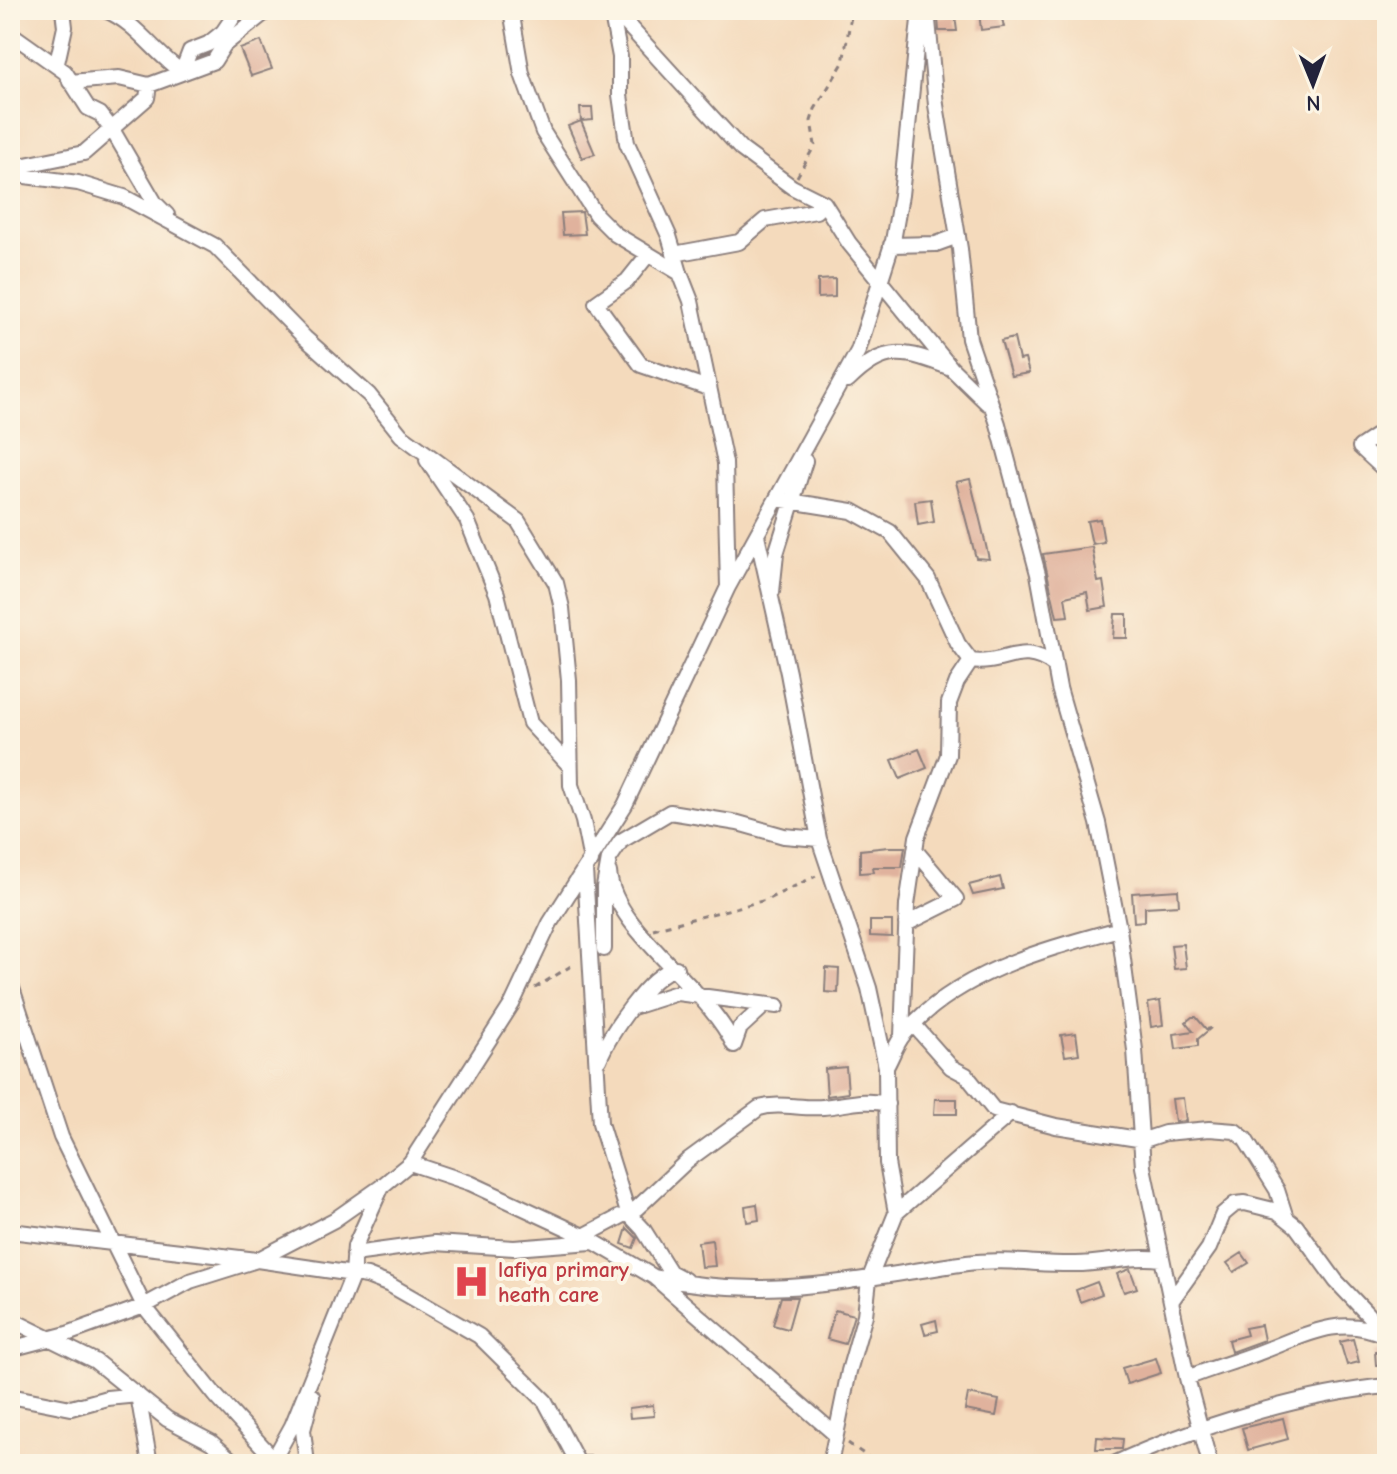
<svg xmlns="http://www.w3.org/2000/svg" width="1397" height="1474" font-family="'Comic Neue',sans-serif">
<rect width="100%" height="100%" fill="#fcf5e5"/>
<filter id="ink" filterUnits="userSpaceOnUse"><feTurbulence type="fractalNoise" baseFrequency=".0125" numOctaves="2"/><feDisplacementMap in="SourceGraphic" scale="16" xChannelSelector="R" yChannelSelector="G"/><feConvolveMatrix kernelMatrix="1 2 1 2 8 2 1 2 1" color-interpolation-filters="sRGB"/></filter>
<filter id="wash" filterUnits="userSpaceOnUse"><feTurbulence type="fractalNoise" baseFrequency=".006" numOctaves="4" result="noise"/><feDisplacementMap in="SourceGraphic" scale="32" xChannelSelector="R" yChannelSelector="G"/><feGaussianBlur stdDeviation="1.8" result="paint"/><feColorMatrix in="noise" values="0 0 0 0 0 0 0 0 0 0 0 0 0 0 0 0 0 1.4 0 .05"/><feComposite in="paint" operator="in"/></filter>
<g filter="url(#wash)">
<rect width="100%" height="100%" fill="#f4dabc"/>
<g id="blocks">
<path fill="#e0b29d" d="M988 10H1000L1004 27 981 30 979 12Z
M955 16 957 31H939L938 18Z
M261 41 272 69 251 76 240 49Z
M580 108H592L593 120 581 121Z
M581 121 595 154 582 158 568 126Z
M582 212 585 234 563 235 561 213Z
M835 279V297L818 298V280Z
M1014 338 1019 360 1025 359 1029 373 1011 376 1001 341Z
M970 479 982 528 989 559 976 558 956 482Z
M931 499 934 522 918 525 915 501Z
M1100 519 1104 542 1092 544 1087 521Z
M1092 547 1098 582 1103 581 1107 607 1090 610 1087 592 1065 597 1068 616 1057 617 1043 554Z
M1115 614H1127V638H1113Z
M919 749 927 768 900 779 892 760Z
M889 847H905L902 867H873L874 872 860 873V850Z
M1000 877 1003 889 973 895 969 885Z
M1178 890 1179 905 1145 907V921L1134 922 1132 893Z
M870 921H892V937L870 936Z
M1183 944 1186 968 1174 969 1171 945Z
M826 968 839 969 838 993 825 992Z
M1160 1001 1163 1025 1151 1027 1148 1003Z
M1192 1017H1196L1206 1029 1211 1028 1198 1039V1046L1176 1049 1174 1034 1193 1031 1186 1022Z
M1076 1033 1079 1054 1065 1056 1061 1035Z
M846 1067 848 1093 827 1096 825 1069Z
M1183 1098 1186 1121 1175 1122 1172 1099Z
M935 1099H957V1114H934Z
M757 1204 759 1220 747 1222 745 1206Z
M627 1228 637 1238 633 1248 622 1244Z
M712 1240 715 1266 701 1267 698 1242Z
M1242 1253 1249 1263 1234 1272 1227 1263Z
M1130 1269 1137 1288 1124 1292 1117 1274Z
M1097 1282 1102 1294 1080 1302 1076 1290Z
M781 1297H797L788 1329 773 1325Z
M835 1310 854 1315 845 1344 827 1339Z
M936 1320 938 1331 925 1334 922 1324Z
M1261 1325 1264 1340 1231 1352 1228 1340 1247 1335 1245 1328Z
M1353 1339 1359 1362 1347 1365 1340 1342Z
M1375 1352H1387V1365H1376Z
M1156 1358 1161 1373 1127 1384 1122 1368Z
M968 1394 999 1400 996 1416 965 1410Z
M653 1405 654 1416 630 1418 629 1408Z
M1283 1418 1288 1439 1248 1450 1242 1428Z
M1097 1437 1123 1439 1122 1449H1096Z"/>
</g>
</g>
<g filter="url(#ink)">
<use href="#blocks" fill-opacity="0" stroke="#8b7e7c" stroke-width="2"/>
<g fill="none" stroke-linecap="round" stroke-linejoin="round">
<defs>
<path id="minor" d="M105 10C136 22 155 54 182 72
M511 10 522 74 543 132 596 215 615 234 680 273 691 301 725 463 728 587
M611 10 620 57V95L627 143 669 236 680 273
M614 10 741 149 792 187 824 203 849 243 951 368 987 403
M927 10 936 105 960 249 969 339 998 424 1038 574 1059 688 1098 823 1119 929 1135 1050 1143 1167 1187 1378 1210 1464
M10 33 65 72 88 108 100 114 113 131 155 203 167 215
M221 41 223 32 238 10
M57 63 65 27 63 10
M182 72 190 51 208 44 223 32
M70 82 119 78 149 85
M10 168 84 153 147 98 149 85 214 61 224 45 268 10
M10 174 78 183 124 197 215 246 305 338 369 395 401 435 518 521 556 583 562 608 569 680 571 785 583 821 591 861
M891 245 936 244 958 236
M674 254 739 242 765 220 816 211 824 203
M647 256 627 281 596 303 641 365 708 388
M848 381C885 344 905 350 951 368
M1387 429 1360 447 1387 472
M427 460 467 520 497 594 530 723 569 765
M777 499 852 511 890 532 928 579 958 644 971 661C1005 666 1021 640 1055 666
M757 535 788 673 819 839 869 988 886 1067 887 1163 896 1213 869 1280 865 1315 849 1371 830 1464
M772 592 776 554 805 461
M585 870 600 1123 628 1213 643 1229 670 1272 685 1280
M609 872C613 930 707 986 734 1045
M906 924 956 899 915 850
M604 949V887L609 859 621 841 670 812 738 823 784 836 819 839
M10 982 61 1137 144 1306 216 1396 274 1459
M633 1007 677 993 777 1006
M914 1025 951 1067 966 1075 994 1110 1056 1126 1144 1140 1165 1133 1209 1129 1235 1131 1245 1139 1277 1190 1286 1218
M902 1036 907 905 917 837 948 755 949 703 957 682 971 661
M734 1045 740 1028 765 1005
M599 1060C609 1035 649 974 676 968
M886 1067C892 1057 896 1043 904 1034 957 972 1043 950 1119 929
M410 1163 470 1183 584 1236 654 1277 836 1435
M896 1213 1011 1113
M10 1231 257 1260 367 1276 390 1285 479 1336 545 1401 578 1463
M584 1236 637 1208 688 1160 759 1108C780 1102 801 1109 823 1107 845 1105 865 1098 887 1104
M354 1254 435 1243 514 1248 592 1242
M654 1277C768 1302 855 1279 967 1263 1004 1258 1040 1265 1076 1264 1105 1264 1132 1255 1161 1259
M1172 1300 1209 1248 1223 1214 1235 1204 1245 1203 1277 1211 1296 1226 1336 1281 1387 1335
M10 1319 95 1361 167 1419 211 1442 236 1464
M10 1349 67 1334 144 1306 190 1281 257 1260 334 1220 381 1187
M1187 1378C1211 1368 1235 1362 1258 1353 1300 1338 1339 1313 1384 1335
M10 1396 71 1408 107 1398 138 1395 150 1464
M271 1464 292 1426 353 1274 355 1246 382 1186 410 1163 512 1004 550 923 625 805 728 587 858 351 893 241 901 195 920 10
M307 1464 303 1430 312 1396
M574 1464H610
M1114 1464C1191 1428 1302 1394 1387 1386"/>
</defs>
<use href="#minor" stroke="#8b7e7c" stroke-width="18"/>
<path stroke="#8b7e7c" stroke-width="3" stroke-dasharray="6 6" stroke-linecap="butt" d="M797 177 815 145 811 121 815 109 843 63 852 10
M653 929 766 900 816 876
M535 988 576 963
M848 1443 878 1464"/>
<use href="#minor" stroke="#fff" stroke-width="14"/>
</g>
</g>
<defs>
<symbol id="hospital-bare" viewBox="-9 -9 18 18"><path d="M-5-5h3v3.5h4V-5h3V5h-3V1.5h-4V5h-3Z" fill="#e0444e" stroke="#fcf5e5" stroke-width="2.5" paint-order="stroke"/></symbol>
</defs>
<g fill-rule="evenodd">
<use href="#hospital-bare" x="446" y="1256" width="51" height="51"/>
</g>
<g text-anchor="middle" stroke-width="8" stroke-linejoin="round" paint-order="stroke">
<g font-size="22" font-weight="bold" fill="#be3a42" stroke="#fcf5e5" text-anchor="start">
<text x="498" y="1277">lafiya primary<tspan x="498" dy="25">heath care</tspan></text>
</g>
</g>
<rect width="1397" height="1474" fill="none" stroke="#fcf5e5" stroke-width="40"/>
<g transform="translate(1313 84) rotate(179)" stroke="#fcf5e5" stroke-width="6" paint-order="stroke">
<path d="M0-6L14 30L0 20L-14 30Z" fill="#22223b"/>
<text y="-12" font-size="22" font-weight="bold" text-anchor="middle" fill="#22223b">N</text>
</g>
</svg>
